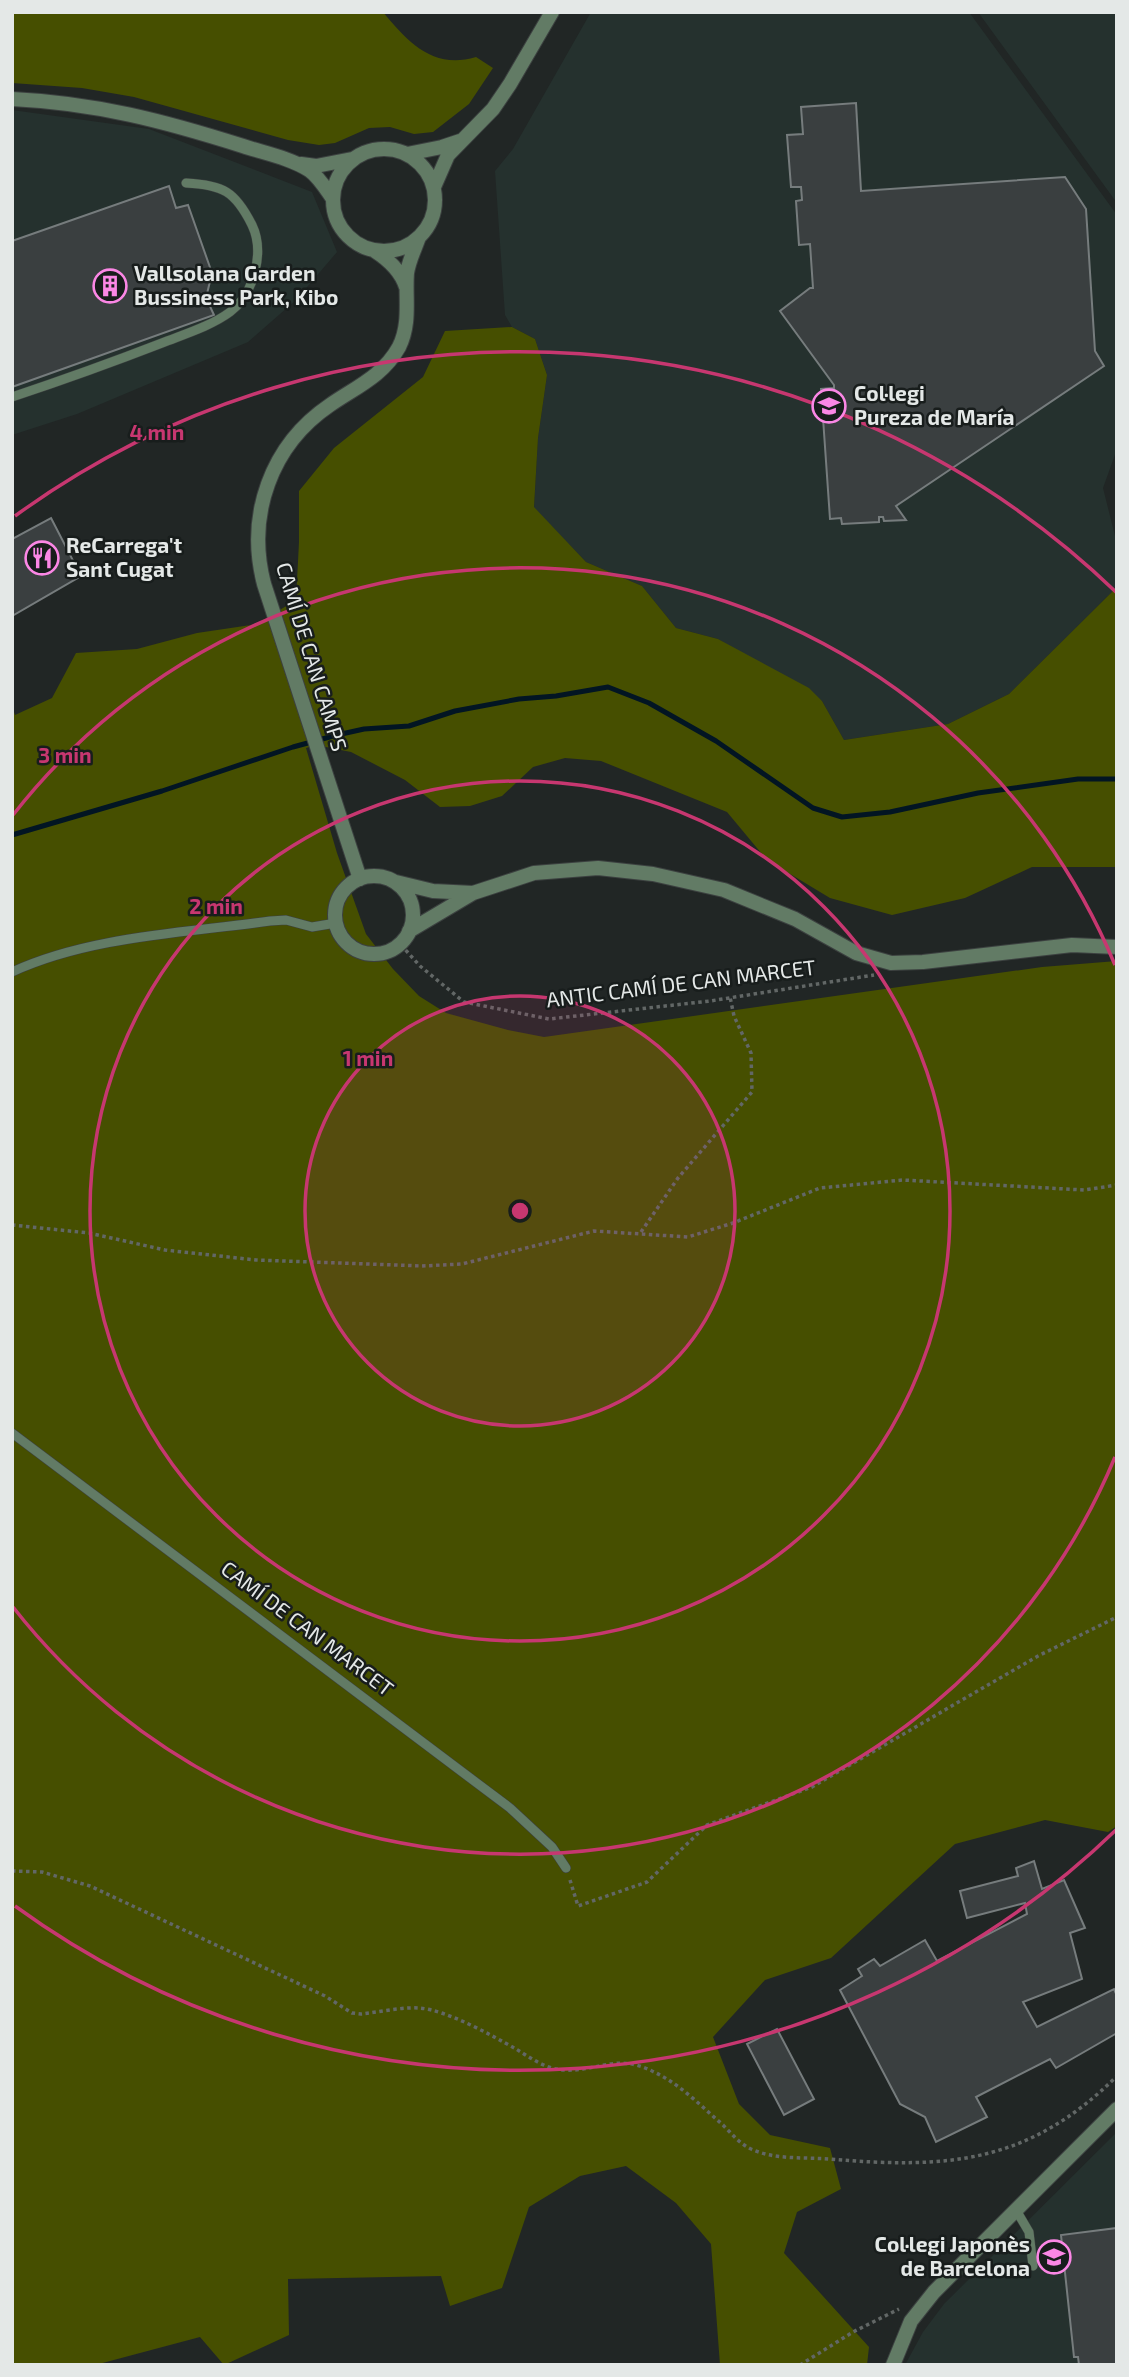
<svg xmlns="http://www.w3.org/2000/svg" width="1129" height="2377" font-family="'Exo 2',sans-serif">
<rect width="100%" height="100%" fill="#212625"/>
<path fill="#25312e" d="M591 12H969L1117 215V449L1103 488 1117 544V587L1009 694 948 724 844 740 822 701 718 639 676 628 642 586 586 562 534 508 538 438 547 375 535 339 512 327 505 315 495 171 513 149Z
M978 12H1117V203Z
M12 110 149 129 312 192 337 252 296 300 248 342 77 414 12 435Z
M1117 2132V2365H905L923 2332 944 2304Z"/>
<path fill="#464f00" d="M12 12H383C408 42 433 70 476 57L493 68 469 104 433 132 414 134 390 127 369 128 335 143 319 145 288 140 134 97 82 88 12 83Z
M512 327 535 339 547 375 538 438 534 507 586 562 642 586 676 628 718 639 809 688 822 701 844 740 948 724 1009 694 1117 587V867H1032L965 898 892 915 830 898 767 860 727 812 601 761 565 758 533 767 502 796 470 806 440 807 405 780 351 752 316 745 306 748 337 853 366 934 393 969 419 996 446 1013 508 1030 544 1037 1042 967 1117 961V1826L1108 1832 1045 1820 955 1844 831 1958 765 1980 713 2037 739 2104 770 2135 830 2148 841 2189 797 2212 784 2253 869 2347 867 2365H720L711 2244 676 2203 626 2166 580 2176 529 2207 502 2288 450 2306 441 2276 288 2279 289 2335 224 2365 200 2337 95 2365H12V706L15 715 52 698 76 653 137 649 197 633 257 624 296 600 299 542V491L334 448 423 377 445 331Z"/>
<g fill="none" stroke-linecap="round" stroke-linejoin="round">
<path stroke="#021523" stroke-width="5" d="M12 835 162 791 293 747 337 735 364 729 409 726 455 711 519 699 556 696 608 687 649 703 716 741 813 808 842 817 890 812 978 793 1078 779H1117"/>
</g>
<path fill="#3a3f40" stroke="#767c7d" stroke-width="2" d="M856 103 861 191 1065 177 1086 209 1095 351 1104 366 896 506 906 520 884 521 883 517H879V522L842 524 841 518 830 519 821 389 834 388V385L780 311 810 288H813L810 244 799 245 796 201 802 200 801 187H791L787 135 803 134 801 107Z
M169 186 176 208 188 205 212 273 206 298 214 315 12 387V241Z
M51 518 81 576 12 616V539Z
M1034 1861 1042 1889 1064 1880 1085 1928 1070 1933 1082 1979 1023 2002 1037 2027 1114 1989 1117 1996V2033L1056 2068 1050 2059 976 2097 987 2117 936 2142 925 2117 900 2104 840 1990 862 1976 858 1969 874 1959 880 1966 925 1940 937 1961 1027 1914 1025 1903 967 1918 960 1891 1018 1876 1016 1868Z
M777 2029 814 2099 784 2115 747 2044Z
M1117 2228V2365H1079L1078 2357H1074L1061 2235Z"/>
<g fill="none" stroke-linecap="round" stroke-linejoin="round">
<defs>
<path id="lane" d="M12 397C63 380 113 362 162 343 185 334 211 326 230 312 254 294 265 252 252 225 235 191 223 185 186 183
M12 972C90 936 186 933 270 921L286 920 312 927 336 923
M12 1433 510 1808 552 1847 566 1868
M1016 2210 1029 2232 1033 2266"/>
<path id="street" d="M12 99C96 103 164 121 243 146 264 153 290 158 309 170 319 177 326 189 333 199
M333 200a51 51 0 1 1 102 0a51 51 0 1 1-102 0Z
M407 154 442 147 460 141
M301 164 316 166 352 159
M434 187 448 155 493 109 510 84 552 12
M375 251C389 260 401 271 406 287
M335 915a39 39 0 1 1 78 0a39 39 0 1 1-78 0Z
M360 879 264 584C246 515 271 445 330 405 356 387 383 376 399 347 411 323 405 298 407 273 409 260 415 249 419 237
M396 882 433 891 473 893
M409 931 473 893 534 873 598 868 653 874 724 890 795 919 856 953 891 963 923 962 1072 945 1117 947
M893 2365 911 2321 934 2292 1117 2109"/>
</defs>
<use href="#lane" stroke="#3c4140" stroke-width="10"/>
<use href="#street" stroke="#3c4140" stroke-width="16"/>
<path stroke="#626766" stroke-width="3.5" stroke-dasharray="3.5 3.5" stroke-linecap="butt" d="M401 945 420 966 464 1002 549 1019 710 1001 874 975
M12 1225 89 1233 165 1250 256 1260 422 1266 462 1264 594 1231 688 1237 733 1223 820 1188 903 1180 1084 1190 1117 1185
M641 1232 678 1178 752 1092 751 1053 734 1016 730 997
M12 1871 42 1872 90 1886 325 1996 352 2013 361 2014C380 2012 400 2007 419 2008 447 2010 491 2035 516 2049 531 2058 545 2069 564 2070 597 2072 616 2053 652 2071 679 2083 701 2106 723 2125 732 2134 740 2144 751 2149 775 2160 803 2157 829 2159 948 2169 1028 2164 1117 2076
M570 1880 578 1906 647 1882 707 1825 812 1787 1038 1656 1117 1617
M800 2365 853 2332 899 2309"/>
<use href="#lane" stroke="#627b65" stroke-width="9"/>
<use href="#street" stroke="#627b65" stroke-width="14"/>
</g>
<circle cx="520" cy="1211" r="215" fill="#c73770" fill-opacity=".12"/>
<g fill="none" stroke="#c73770" stroke-width="3.5">
<circle cx="520" cy="1211" r="215"/>
<circle cx="520" cy="1211" r="430"/>
<path d="M1115 1457A644 644 0 0 1 13 1607M13 815A644 644 0 0 1 1115 965"/>
<path d="M1117 1829A859 859 0 0 1 15 1906M15 516A859 859 0 0 1 1117 593"/>
</g>
<defs>
<symbol id="building-ring" viewBox="-11 -11 22 22"><circle r="9.5" fill="#181d1c" stroke="#fb87e5" stroke-width="1.5"/><path d="M-4-6H4V6H1V3H-1V6H-4ZM-2.5-4.3h1.7v1.8h-1.7ZM.8-4.3h1.7v1.8H.8ZM-2.5-1h1.7V.8h-1.7ZM.8-1h1.7V.8H.8Z" fill="#fb87e5"/></symbol>
<symbol id="school-ring" viewBox="-11 -11 22 22"><circle r="9.5" fill="#181d1c" stroke="#fb87e5" stroke-width="1.5"/><path d="M0-5L7-2L0 1L-7-2ZM-4 1L0 2.5L4 1V4Q0 6-4 4Z" fill="#fb87e5"/></symbol>
<symbol id="restaurant-ring" viewBox="-11 -11 22 22"><circle r="9.5" fill="#181d1c" stroke="#fb87e5" stroke-width="1.5"/><path d="M-5-6h1v4h1v-4h1v4h1v-4h1v5L-1.5 .5V6h-2V.5L-5-1ZM5-6V6H3V1.5H1.5Q1.5-4 5-6Z" fill="#fb87e5"/></symbol>
</defs>
<g fill-rule="evenodd">
<use href="#building-ring" x="91" y="267" width="38" height="38"/>
<use href="#school-ring" x="810" y="387" width="38" height="38"/>
<use href="#restaurant-ring" x="23" y="539" width="38" height="38"/>
<use href="#school-ring" x="1035" y="2238" width="38" height="38"/>
</g>
<g text-anchor="middle" stroke-width="5" stroke-linejoin="round" paint-order="stroke">
<g font-size="21" font-weight="bold" fill="#e4e8e7" stroke="#181d1c" text-anchor="start">
<text x="134" y="281">Vallsolana Garden<tspan x="134" dy="24">Bussiness Park, Kibo</tspan></text>
<text x="854" y="401">Col·legi<tspan x="854" dy="24">Pureza de María</tspan></text>
<text x="66" y="553">ReCarrega't<tspan x="66" dy="24">Sant Cugat</tspan></text>
<text x="1030" y="2252" text-anchor="end">Col·legi Japonès<tspan x="1030" dy="24">de Barcelona</tspan></text>
</g>
<g font-size="21" fill="#e4e8e7" stroke="#181d1c">
<text transform="translate(311 657) rotate(73)" y="7">CAMÍ DE CAN CAMPS</text>
<text transform="translate(681 984) rotate(-7)" y="7">ANTIC CAMÍ DE CAN MARCET</text>
<text transform="translate(307 1629) rotate(37)" y="7">CAMÍ DE CAN MARCET</text>
</g>
</g>
<circle cx="520" cy="1211" r="10" fill="#c73770" stroke="#181d1c" stroke-width="3.5"/>
<g font-size="21" text-anchor="middle" font-weight="bold" fill="#c73770" stroke="#181d1c" stroke-width="5" stroke-linejoin="round" paint-order="stroke">
<text x="157" y="440">4 min</text>
<text x="65" y="763">3 min</text>
<text x="216" y="914">2 min</text>
<text x="368" y="1066">1 min</text>
</g>
<rect width="1129" height="2377" fill="none" stroke="#e4e8e7" stroke-width="28"/>
</svg>
